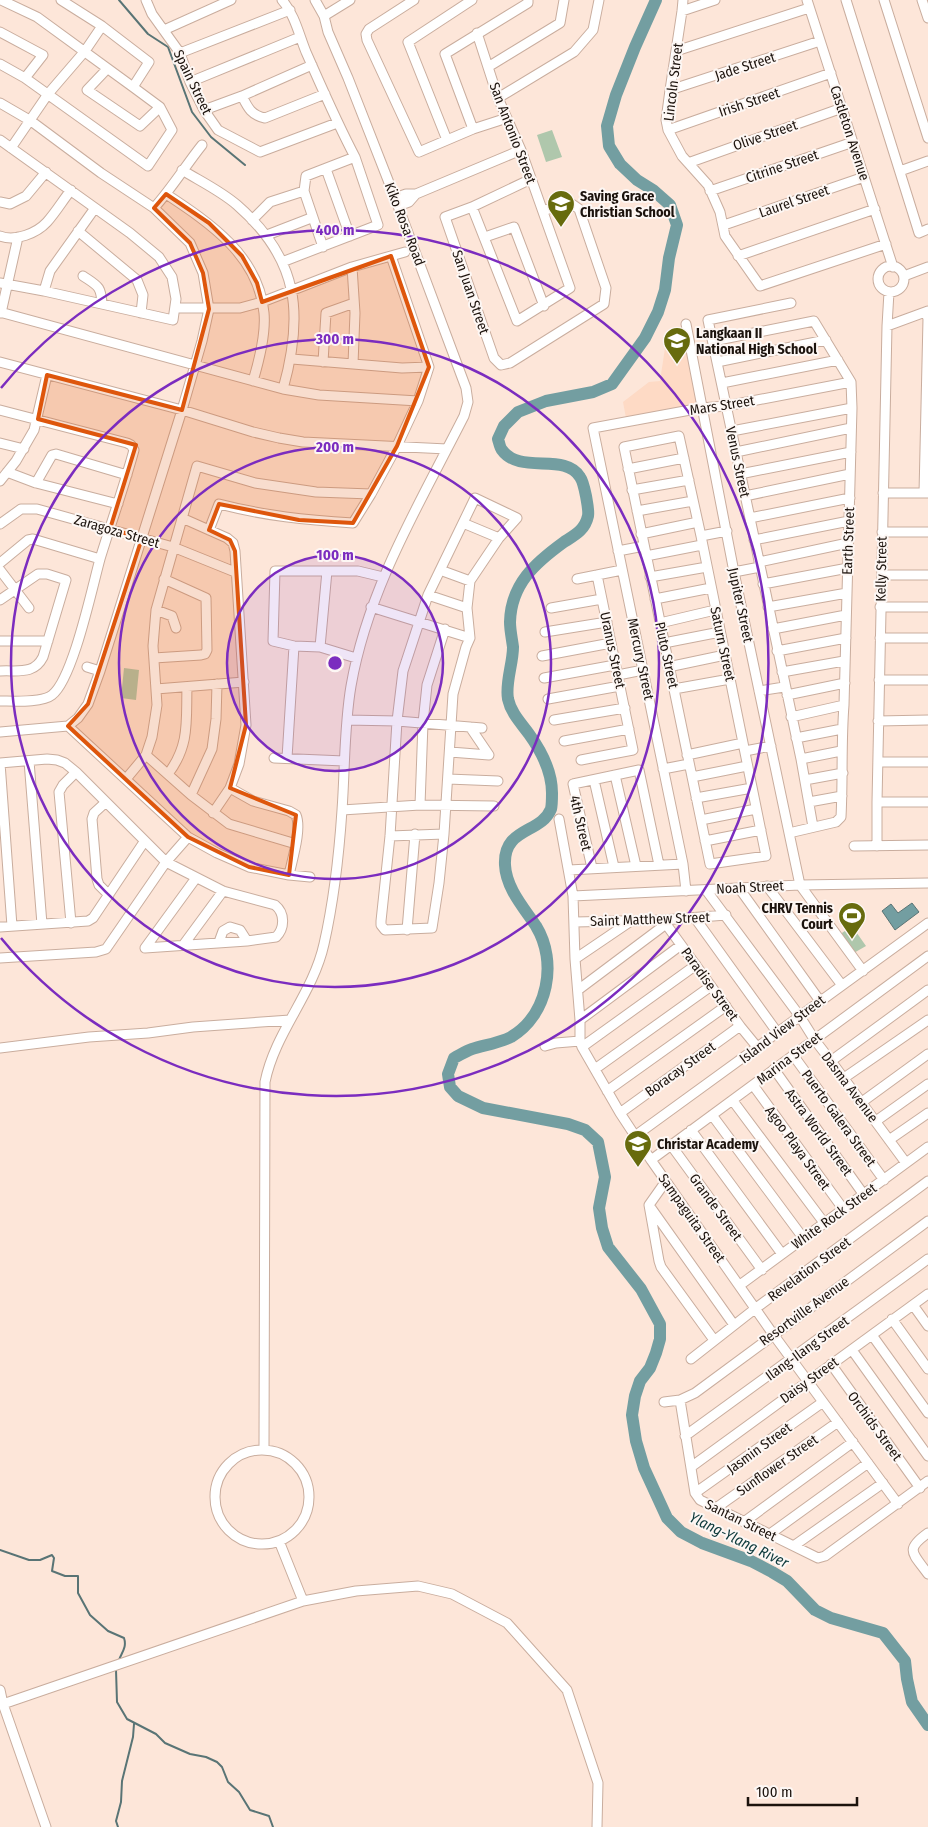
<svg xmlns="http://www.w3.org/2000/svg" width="928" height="1827" font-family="'Fira Sans Condensed',sans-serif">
<rect width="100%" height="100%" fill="#fde6d9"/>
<path fill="#fedac5" d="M686 342 699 403 626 418 623 402 649 382 660 381 665 348Z"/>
<path fill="#afc7ac" d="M552 130 562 157 546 162 537 135Z
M124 668 139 670 136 700 121 698Z
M852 926 866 946 852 954 839 935Z"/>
<path fill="#739ea1" stroke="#597475" d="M912 903 919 912 895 930 882 911 891 904 898 913Z"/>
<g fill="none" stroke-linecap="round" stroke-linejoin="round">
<path stroke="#597475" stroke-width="2" d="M119 0 148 34 168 47 192 112 211 137 245 165
M0 1550 29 1560H40L52 1555 54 1558 52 1571 65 1576H78V1593L90 1615 108 1631 124 1638C127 1647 122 1652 119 1660
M116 1670 117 1702 127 1719 156 1734 165 1743 190 1754 206 1757 217 1762 222 1767 228 1782 239 1792 250 1810 269 1816 273 1827
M118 1827 116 1821 121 1802 122 1781 133 1737 134 1724"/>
<path stroke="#739ea1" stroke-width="12" d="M656 0 635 47 616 95 607 126 609 146 620 164 637 180 653 190 670 205 677 225 669 258 665 290 658 312 645 338 612 384 593 392 546 401 518 412 504 426 498 439C499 442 500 448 502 450 520 475 565 452 580 477 583 481 585 491 586 496 587 502 589 511 588 516 585 530 575 535 564 542 535 563 511 584 510 622 510 630 512 639 513 647 513 664 505 683 508 699 511 713 521 723 529 734 542 752 552 771 552 793 552 797 552 805 551 809 541 834 503 827 505 865 506 888 524 908 536 926 558 962 548 1015 511 1037 499 1043 485 1045 472 1049 466 1051 460 1055 454 1058L448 1074 450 1087 458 1096 483 1108 568 1124 585 1130 598 1142 605 1177 599 1208 602 1228 608 1247 641 1289 660 1324V1339L656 1353 650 1368 640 1381 635 1396 632 1415 636 1441 644 1468 667 1518 681 1532 702 1543 751 1561 772 1572 787 1581 815 1610 831 1618 883 1633 905 1661 907 1679 912 1702 928 1725"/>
<defs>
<path id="minor" d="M61 0 102 26 149 62 133 87
M146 0 152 14 180 53 190 82 204 110 218 130 260 152 337 123
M282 0C295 15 299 35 306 52 322 88 337 123 355 157
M414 0 369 29 366 34 367 40 419 152 473 129 507 118
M683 0 682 11 670 90 666 120 668 130 682 156 708 185 720 212 725 236 760 286 886 244
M807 0 893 267
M846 0 919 233 928 229
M884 0 928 138
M922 0 928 18
M682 11 715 0
M324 16 350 0
M164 30 231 0
M0 32 43 55 25 78
M477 33 498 98 521 150 570 288 517 321 472 207 445 217 494 358 501 365 510 363 604 304 606 288 579 209 569 202 543 211
M676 51 809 8
M180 53 290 10
M0 64 25 78 148 166 172 130 160 107 133 87 37 17 1 0
M488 67 560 23 564 0
M107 69 87 90 140 126 160 107
M190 82 300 37
M670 90 820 41
M242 96C248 108 251 115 265 118L325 94
M498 98 574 52 593 30 599 0
M0 103 31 121 101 173 154 208 190 243 203 273 209 309 202 341 182 410 100 671 88 704 78 718 68 726 0 732
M204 110 242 96 312 65
M473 129 445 54 528 3V0
M668 130 831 73
M0 140 130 233 159 257 172 277 176 299 173 320 44 291 0 283
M447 140 408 42 472 0
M11 148 48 94 85 51 102 26
M688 163 842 108
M326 169 350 236
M182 170C200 181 221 191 237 205 299 259 304 314 283 389
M900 171 928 161
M710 191 853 142
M166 194C210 223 259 256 264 313 266 334 259 361 253 381
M395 198 406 194H416
M0 202 10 204 26 196 46 172
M398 206 409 202 416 194 521 150
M472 207 531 179
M154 208C172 188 186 165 202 145
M252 220 270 202 304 191
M724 225 864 177
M78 231 137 280 143 295 141 313
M267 235 311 218
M0 236C15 242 37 233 47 222 56 212 63 200 71 190
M485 237 514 227 544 306
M738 256 875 209
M282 262 378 225 355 157 306 176 304 191 323 247
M878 279a13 13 0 1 1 26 0a13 13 0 1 1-26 0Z
M352 267 355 313 353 364
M83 276C98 286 101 286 102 304
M904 276 928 267
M44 291 50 271 95 208
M791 303 708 320 801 759 813 827
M175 308H240L262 302 352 267 405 252
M0 312 283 389 319 395 418 401
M1 313 18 237
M686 324 734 572 800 885 863 971
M887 326 928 311
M713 341 814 321 851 382 852 408 844 705C841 743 843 780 841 817L836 822 789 833
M292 359 402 368 429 367
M0 362 182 410 253 432 279 438 303 442 447 449
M323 362 326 313 354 303
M717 362 826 340
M722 383 838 360
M0 410 127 443 131 445 134 450C124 487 111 523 100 559 92 588 73 679 52 695 42 703 13 701 0 701
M732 431 852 408
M0 443 24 449
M736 452 851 428
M628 469 684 458
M7 472 36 483 118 504
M740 474 851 452
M0 481 16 461 34 430 47 375
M36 483 52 455 56 454 127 475
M632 490 689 480
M883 493H928
M924 493 928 319 926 312
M745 496 850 474
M475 498 517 518 499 538 470 581 467 608 470 638 466 647 453 694 444 834 439 883 432 928 385 930 381 925V921L390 836 397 721 403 671 428 595Z
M637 511 693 501
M182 518 227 538 233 543 235 551 246 725 239 764 230 788 213 813
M750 518 850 498
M463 523 499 538
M0 524 21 509H37L173 547 235 572
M209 530 219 504C266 516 305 520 353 523L371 494 397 446 418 401 429 367 391 256
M882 532H928
M641 534 698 522
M701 536 679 436 624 447 710 864 766 856 701 536 727 531
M754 540 849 521
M618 551 644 546
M646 556 702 545
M759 562 848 543
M0 563 28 540 33 539 100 559
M0 570 29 608
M440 570 470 581
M734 572 760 567
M882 575H928
M650 577 707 567
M577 579 622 570
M763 584 848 568
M428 595 467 608
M655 599 711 588
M0 600 38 574H47L66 580 43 657C34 675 18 670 0 671
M371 607 470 638
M768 607 847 593
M880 607H928
M551 608 602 599
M156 610 172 616 176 628
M660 623 715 610
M773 629 846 615
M545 632 607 622
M880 638H928
M0 641H48
M664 643 720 632
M320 647 327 571
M777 651 846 638
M542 656 611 643
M154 658 201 655 205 654 207 650 206 598 164 579
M356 658 320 647 294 646 273 641 275 571H358L383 577
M87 667 100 671
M668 667 725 655
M782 672 844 661
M618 675 643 670
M544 678 615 665
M879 680H928
M156 689 244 682
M674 689 730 679
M759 691 784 687
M787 695 845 683
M548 699 620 686
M791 717 844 705
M347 720 397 721 482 728
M554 720 625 708
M878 721 928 720
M68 726 188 837 217 853 249 867 289 875 310 877
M796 738 842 729
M564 741 629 729
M745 751 771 746
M450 752 489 755 470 727
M146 755 191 795 229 824 296 844
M687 755 743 743
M274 758 344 761
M287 758 294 646
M801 759 841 751
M581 760 633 750 597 575
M29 761 42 924
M878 762H928
M0 763 47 759 57 760 65 763 76 772 166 862 223 891 275 905C285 913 285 928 276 937L247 941 145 948
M0 763 12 926
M663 769 689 764
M168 774C190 745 186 721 187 687
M615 775 636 866
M692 777 747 766
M126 779 146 755 152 737 157 705 153 646 156 610 197 466 255 483 316 492 371 494
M448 779 498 781
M594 780 614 867
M805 780 843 773
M230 788 253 801 289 811 296 815C302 829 292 860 289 875
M191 795 212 749 216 719 217 684
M696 798 752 788
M106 802 94 813 92 819 97 879 99 885 109 895
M809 802 842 796
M877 802H928
M420 805 423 723 427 685 445 629
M342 810 420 805 494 806
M559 819 573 896 575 959 580 1020V1041L582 1047 620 1113 651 1160 773 1334 898 1504
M701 820 756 809
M390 836 444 834
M705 841 761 830
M854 846 928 845
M877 846V802L887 326 889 292
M592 868 573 784 639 770 659 865
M569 870 683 864
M767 886 841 984
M739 888 820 1001
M706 890 799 1015 814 1039 831 1061 906 1163
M686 891 683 864 593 428 701 408 726 406 851 382
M573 896 800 885 928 883
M695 918 777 1032
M663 920 740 1026 758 1048
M575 922 663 920 726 915
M71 923 59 792 63 785 76 772
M0 927 88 921 93 918 144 842
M407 930 415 834
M219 942 223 931 230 927 240 930 247 941
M184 944 223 891
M145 948 196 878
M0 958 96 952 106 949 166 862 188 837
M575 959 631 921
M578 990 666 924
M580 1020 681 945
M545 1046 556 1043 580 1041
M582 1047 696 965
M0 1048 89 1037 148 1033 193 1027 290 1020
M793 1055 884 1180
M831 1061 928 990
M595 1069 711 986
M774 1069 864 1195
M844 1078 928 1020
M753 1085 844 1210
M607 1091 726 1006
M733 1101 825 1224
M862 1102 928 1054
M620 1113 740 1026
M712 1115 804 1239
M876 1121 928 1084
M691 1130 782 1254
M635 1136 928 923
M889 1140 928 1113
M671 1145 762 1270
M651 1160 928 956
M666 1181 649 1205 659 1261 661 1267 714 1340
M651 1208 734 1325
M740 1285 928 1147
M913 1305 928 1326
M892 1319 928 1369
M872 1335 928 1413
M852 1350 928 1456
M691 1359 756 1308 928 1181
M831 1364 920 1488
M680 1400 695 1493 700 1500 818 1558 825 1556 928 1481
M664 1402 680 1400 695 1393 928 1221
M685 1436 928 1259
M215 1497a47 47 0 1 1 94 0a47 47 0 1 1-94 0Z
M264 1450 265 1082C275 1032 313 994 324 944 334 900 339 855 342 810 345 769 344 727 351 686 368 588 420 503 464 416L468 402 466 388 395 198 348 78 328 32 324 16 315 0
M691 1467 928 1294
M695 1493 823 1402
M716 1508 838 1422
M744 1522 853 1442
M928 1533C904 1550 913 1553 928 1574
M770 1534 868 1463
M279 1541 303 1601
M795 1545 883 1483
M0 1690 3 1704
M46 1827 3 1704 303 1601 356 1591 418 1586 452 1594 507 1623 567 1690 598 1783 597 1827"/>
</defs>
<use href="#minor" stroke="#c9ad9e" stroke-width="11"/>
<use href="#minor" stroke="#fff" stroke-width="9"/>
</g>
<path fill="#de560c" fill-opacity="0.2" stroke="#de560c" stroke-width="4" stroke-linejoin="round" d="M166 194 209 223 242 256 257 283 262 302 391 256 429 367 397 446 353 523 299 520 219 504 209 530 230 540 235 551 246 725 230 788 296 815 289 875 249 867 188 837 68 726 88 704 142 538 110 529 136 445 38 419 47 375 182 410 209 309 203 273 190 243 154 208Z"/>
<circle cx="335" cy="663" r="108" fill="#7b2cbf" fill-opacity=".12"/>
<g fill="none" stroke="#7b2cbf" stroke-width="2.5">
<circle cx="335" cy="663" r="108"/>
<circle cx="335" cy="663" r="216"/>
<circle cx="335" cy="663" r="324"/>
<path d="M1 388A433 433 0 1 1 1 938"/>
</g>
<defs>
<symbol id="school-pin" viewBox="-11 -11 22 30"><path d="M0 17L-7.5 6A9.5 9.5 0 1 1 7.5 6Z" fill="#676b0d" stroke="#fdf7f4"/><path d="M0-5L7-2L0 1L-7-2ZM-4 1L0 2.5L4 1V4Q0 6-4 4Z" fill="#fff"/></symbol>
<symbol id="stadium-pin" viewBox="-11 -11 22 30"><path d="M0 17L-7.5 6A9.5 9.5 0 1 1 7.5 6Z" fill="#676b0d" stroke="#fdf7f4"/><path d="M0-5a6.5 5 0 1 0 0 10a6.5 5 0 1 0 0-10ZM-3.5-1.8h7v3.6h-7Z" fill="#fff"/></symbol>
</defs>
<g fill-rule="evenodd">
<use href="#school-pin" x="545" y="188" width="32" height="43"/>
<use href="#school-pin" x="661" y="325" width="32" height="43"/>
<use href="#stadium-pin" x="836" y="900" width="32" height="43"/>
<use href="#school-pin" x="622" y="1128" width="32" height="43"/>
</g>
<g text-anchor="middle" stroke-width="4" stroke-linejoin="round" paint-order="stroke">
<g font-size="14" fill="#1c130d" stroke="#fdf7f4">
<text transform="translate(745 66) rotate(-18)" y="5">Jade Street</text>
<text transform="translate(193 82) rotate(64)" y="5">Spain Street</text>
<text transform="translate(673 82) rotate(-83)" y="5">Lincoln Street</text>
<text transform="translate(749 102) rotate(-19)" y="5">Irish Street</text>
<text transform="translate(513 133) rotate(69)" y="5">San Antonio Street</text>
<text transform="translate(850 133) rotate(72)" y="5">Castleton Avenue</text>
<text transform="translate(765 135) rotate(-19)" y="5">Olive Street</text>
<text transform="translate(782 166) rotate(-19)" y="5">Citrine Street</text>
<text transform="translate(794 201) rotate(-19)" y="5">Laurel Street</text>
<text transform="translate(405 224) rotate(69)" y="5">Kiko Rosa Road</text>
<text transform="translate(471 292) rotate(71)" y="5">San Juan Street</text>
<text transform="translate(722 405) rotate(-9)" y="5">Mars Street</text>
<text transform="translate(738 462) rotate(78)" y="5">Venus Street</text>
<text transform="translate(117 531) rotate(16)" y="5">Zaragoza Street</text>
<text transform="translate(848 541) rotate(-88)" y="5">Earth Street</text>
<text transform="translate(881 569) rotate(-89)" y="5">Kelly Street</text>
<text transform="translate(741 605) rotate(78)" y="5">Jupiter Street</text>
<text transform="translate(723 644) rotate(78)" y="5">Saturn Street</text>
<text transform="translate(613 650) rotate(78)" y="5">Uranus Street</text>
<text transform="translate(667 655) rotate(78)" y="5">Pluto Street</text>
<text transform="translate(641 659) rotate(78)" y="5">Mercury Street</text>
<text transform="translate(581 823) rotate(77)" y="5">4th Street</text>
<text transform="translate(750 887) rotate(-3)" y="5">Noah Street</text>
<text transform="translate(650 919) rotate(-2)" y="5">Saint Matthew Street</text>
<text transform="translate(710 984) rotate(54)" y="5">Paradise Street</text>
<text transform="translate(782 1029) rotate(-37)" y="5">Island View Street</text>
<text transform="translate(789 1058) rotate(-37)" y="5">Marina Street</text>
<text transform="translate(680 1069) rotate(-36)" y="5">Boracay Street</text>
<text transform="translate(850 1087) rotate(53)" y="5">Dasma Avenue</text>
<text transform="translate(839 1118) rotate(54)" y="5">Puerto Galera Street</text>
<text transform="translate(819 1132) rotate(54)" y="5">Astra World Street</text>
<text transform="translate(798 1148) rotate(54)" y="5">Agoo Playa Street</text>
<text transform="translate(716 1207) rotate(54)" y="5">Grande Street</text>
<text transform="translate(834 1216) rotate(-36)" y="5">White Rock Street</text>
<text transform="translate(692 1218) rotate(55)" y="5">Sampaguita Street</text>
<text transform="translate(809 1269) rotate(-36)" y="5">Revelation Street</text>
<text transform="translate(804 1311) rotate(-36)" y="5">Resortville Avenue</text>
<text transform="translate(807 1348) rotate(-36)" y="5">Ilang-Ilang Street</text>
<text transform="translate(809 1380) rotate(-36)" y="5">Daisy Street</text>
<text transform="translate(875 1426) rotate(54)" y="5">Orchids Street</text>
<text transform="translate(759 1448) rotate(-36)" y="5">Jasmin Street</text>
<text transform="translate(777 1465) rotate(-35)" y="5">Sunflower Street</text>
<text transform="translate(741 1520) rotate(26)" y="5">Santan Street</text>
</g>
<g font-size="14" font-weight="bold" fill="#1c130d" stroke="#fdf7f4" text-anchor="start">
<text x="580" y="201">Saving Grace<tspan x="580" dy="16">Christian School</tspan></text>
<text x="696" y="338">Langkaan II<tspan x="696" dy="16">National High School</tspan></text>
<text x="833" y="913" text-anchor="end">CHRV Tennis<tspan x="833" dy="16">Court</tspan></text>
<text x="657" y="1149">Christar Academy</text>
</g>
<g font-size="15" font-style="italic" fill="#0d393b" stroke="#fdf7f4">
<text transform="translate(739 1540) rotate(26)" y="5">Ylang-Ylang River</text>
</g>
</g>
<circle cx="335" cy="663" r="8" fill="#7b2cbf" stroke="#fdf7f4" stroke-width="2.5"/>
<g font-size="15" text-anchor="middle" font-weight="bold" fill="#7b2cbf" stroke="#fdf7f4" stroke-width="4" stroke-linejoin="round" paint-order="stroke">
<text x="335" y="235">400 m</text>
<text x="335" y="344">300 m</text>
<text x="335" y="452">200 m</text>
<text x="335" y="560">100 m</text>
</g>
<path d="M748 1797v8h109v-8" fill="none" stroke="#1c130d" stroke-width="2.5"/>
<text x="756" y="1797" font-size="15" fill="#1c130d" stroke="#fdf7f4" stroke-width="4" paint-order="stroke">100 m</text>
</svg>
